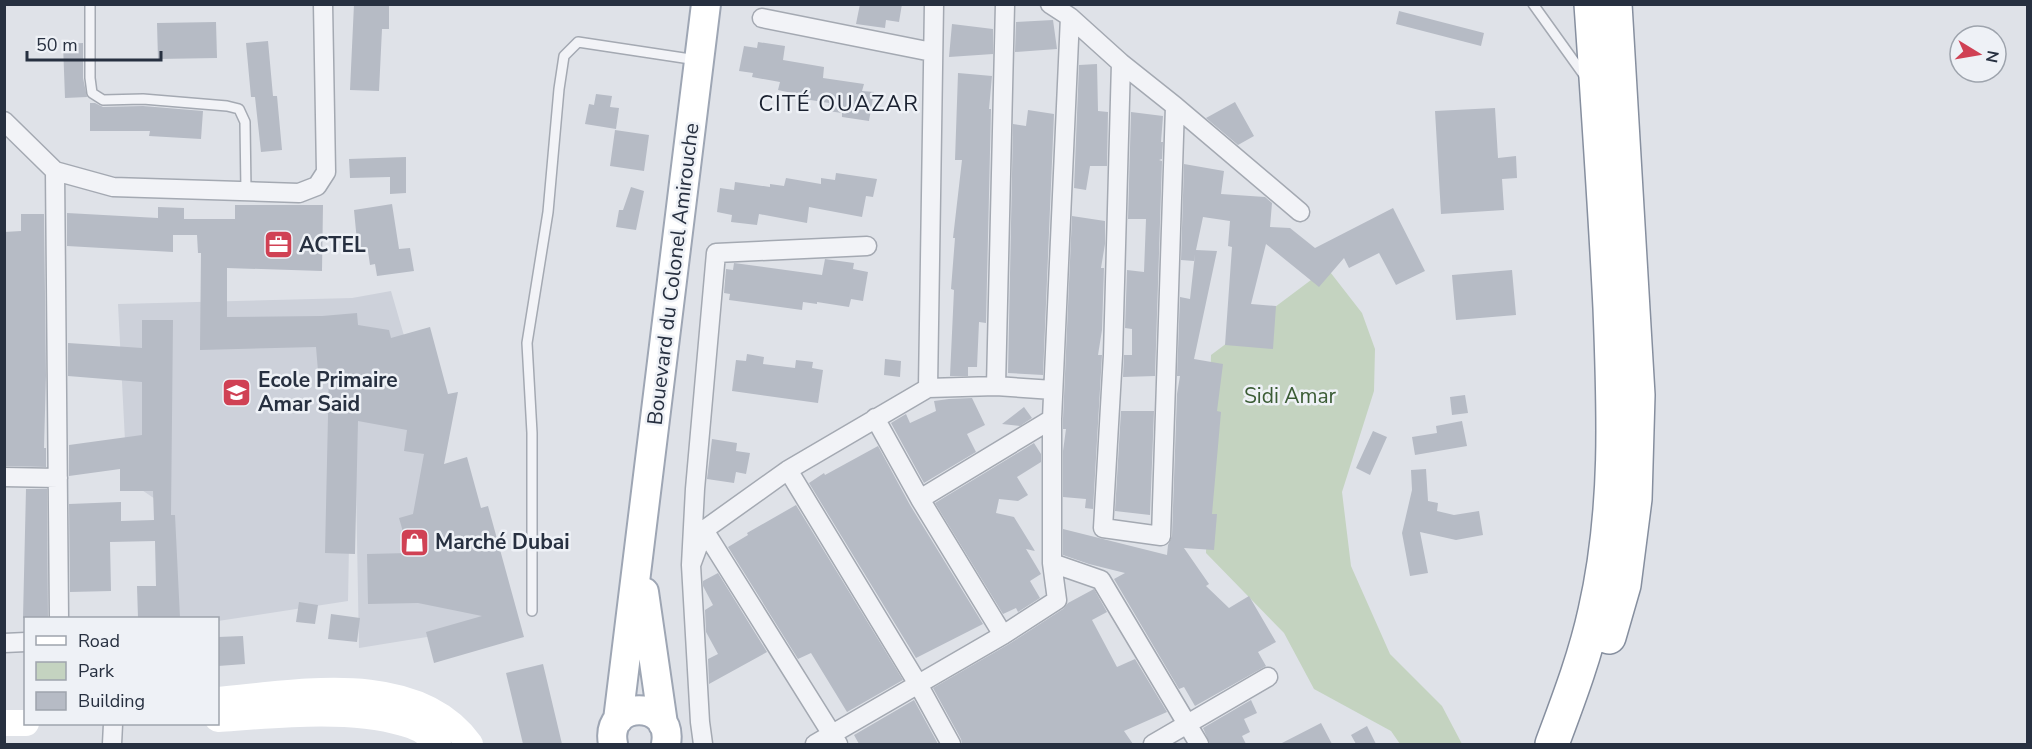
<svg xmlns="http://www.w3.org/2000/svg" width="2032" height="749" font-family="'Nunito Sans',sans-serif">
<rect width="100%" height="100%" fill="#dfe2e8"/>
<path fill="#cdd1da" d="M391 291 440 459 501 625 359 648 353 324 348 601 218 621V618H170L164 505 127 480 118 304 352 298Z"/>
<path fill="#c4d3c0" d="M1327 268 1362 313 1375 349 1374 391 1342 492 1351 566 1390 654 1442 706 1462 744H1400L1391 731 1314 689 1284 633 1206 553 1211 355Z"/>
<path fill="#b6bbc5" d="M354 4H389V29H382L379 91 350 90Z
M860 4H902L899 22 886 20 885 28 856 24Z
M1399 11 1484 33 1481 46 1396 24Z
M1053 20 1057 49 1015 52 1016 22Z
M216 22 217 58 158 59 157 23Z
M952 24 993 29V54L949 57Z
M268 41 273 96H277L282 150 261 152 255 97H251L246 43Z
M758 42 785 46 783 60 824 67 823 78 864 84 862 91 874 92 869 121 842 117V113L828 111 829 103 792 97V93L778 90 780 82 752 77 753 73 739 71 744 46 757 48Z
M83 43V78L87 97 65 98 63 44Z
M1097 64 1098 111 1108 112 1107 166H1090L1086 190 1074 188 1079 65Z
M958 73 992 76 989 109H991L986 323 979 322 977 367H968V376H950L954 290 951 289 955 238H953L962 160H955Z
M596 94 612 96 610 107 619 108 616 129 585 124 589 104 594 105Z
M1235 102 1254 136 1238 145 1206 118Z
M90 103H95L103 107 143 106 203 111 201 139 149 136 150 131H90Z
M1495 108 1498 158 1516 156 1517 178 1502 179 1504 210 1441 214 1435 111Z
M1028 110 1054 114 1043 375 1008 373 1013 124 1026 126Z
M1131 112 1163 116 1161 142H1163L1162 159 1159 160 1162 161 1155 376 1123 377 1124 355H1132V329L1125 328 1127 270 1144 272 1146 219H1128Z
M615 130 649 135 644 171 610 166Z
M406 157V193L390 194V177L350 178 349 159Z
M1184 164 1224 171 1221 194 1265 197 1272 203 1270 227 1290 228 1315 248 1393 208 1425 271 1396 285 1379 253 1349 268 1344 258 1319 287 1266 244 1251 304 1276 306 1273 349 1225 345 1232 247 1228 246 1230 221 1203 217 1196 250 1217 251 1194 359 1223 364 1217 411 1221 412 1212 514H1217L1214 550 1184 548 1209 584 1206 586 1229 608 1249 596 1276 642 1258 652 1266 666 1195 706 1184 687 1179 689 1114 579 1125 573 1089 564 1063 555V529L1167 555 1168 545 1172 536 1177 394 1180 376H1177L1180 297 1190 299 1195 254 1194 261 1181 260Z
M836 173 877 179 873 197 866 196 862 217 809 207 807 223 759 214 757 225 731 222 732 215 717 212 720 188 734 190 735 182 770 187V184L784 186 786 178 821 184V178L835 180Z
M631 187 644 191 636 230 616 227 619 210H623Z
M392 204 399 249 410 248 414 271 377 276 375 264 370 265 368 251 358 252 354 210Z
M235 205H323L322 271 227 268V317L322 316 357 313 358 325 389 330 391 338 430 327 448 394 458 392 444 464 467 457 481 508 488 506 524 637 434 663 426 632 482 616 418 603 368 604 367 554 409 553 399 518 413 514 424 454 404 451 407 430 358 421 355 554 325 553 329 370 318 371 316 347 200 350 201 253H198L197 235H173V252L67 246V213L158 218V207L184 208V219H235Z
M21 214H44L46 375 44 448H46V467L4 466V232L21 231Z
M1072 216 1105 221V244L1101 268H1104L1102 330 1098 355H1102L1093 509 1085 508 1086 499 1063 497V451L1066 429H1063V419Z
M825 259 854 263 853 269 868 272 863 301 851 299 849 307 817 302V304L803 302 802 310 729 300 730 294 724 293 726 269 733 270 734 263 822 275Z
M1512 270 1516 315 1456 320 1452 275Z
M142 320H173L171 515H175L180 618H138L137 586H156L155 541 110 542 111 591 70 592 69 504 121 502V521L154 520 153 491H120V469L69 476V445L142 435V382L68 376V343L142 348Z
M747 354 764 357 763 364 795 368 796 360 813 362 812 368 823 370 818 403 732 391 736 360 746 361Z
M885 359 901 361 900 377 884 375Z
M1465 395 1468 413 1452 415 1450 397Z
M972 398 985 425 967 434 976 452 924 483 891 423 906 414 910 423 936 411 934 401 949 399Z
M1024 407 1032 418 1020 426 1002 424Z
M1121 411H1154L1150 515 1115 511Z
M1462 421 1467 446 1415 455 1412 437 1437 433 1436 426Z
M1373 431 1387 437 1370 475 1356 468Z
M712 439 737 443 736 451 750 453 746 474 736 472 734 483 707 479Z
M1034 443 1041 454V462L1017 477 1028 495 1018 501 999 499 996 513 1014 517 1035 551 1026 549 1041 574 1030 581 1040 598 1018 612 1016 608 1003 614 935 503Z
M878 446 910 505 983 624 916 658 809 483 824 473 825 475Z
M1426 469 1428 501 1438 503 1437 511 1454 515 1479 511 1483 535 1456 540 1420 532 1428 573 1410 576 1402 533 1412 490 1411 470Z
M26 489H47L48 618H23Z
M796 505 903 680 847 712 811 653 798 659 728 547 748 535 747 533Z
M718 573 767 652 709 684 708 659 718 654 706 632 705 610 713 605 703 586V581Z
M1094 589 1107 612 1092 620 1117 667 1135 659 1167 712 1124 731 1133 744H962L961 739 933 688 1009 644 1063 609 1068 603Z
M299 602 318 605 315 624 296 622Z
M331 614 360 618 357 642 328 639Z
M243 636 245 664 218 666V637Z
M543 664 562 744H523L506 673Z
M914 700 938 744H859L854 735Z
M1251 700 1257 713 1244 719 1250 732 1242 736 1246 744H1210L1203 728Z
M1321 723 1332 744H1280Z
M1367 726 1376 744H1356L1351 735Z"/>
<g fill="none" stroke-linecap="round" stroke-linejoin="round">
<defs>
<path id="lane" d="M90 4V78L92 93 103 100 143 99 227 106 239 109 245 122 246 191
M1533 4 1586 78
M532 611V433L527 343 548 212 559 89 564 56 578 42 697 60"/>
<path id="street" d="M1050 4 1070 17 1121 63 1175 106 1300 212
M762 18 932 52
M1121 63 1113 355 1103 528 1161 536 1175 106
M4 121 55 171 113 187 299 193 317 186 326 172 323 4
M55 171 59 618
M996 386 1005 4
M928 388 996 386 1053 390
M875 418 920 499 1003 635
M788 470 918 684 951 744
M4 477 58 478
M920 499 1052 419
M704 530 838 744
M1052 563 1101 580 1199 744
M691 565 704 530 788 470 928 388 934 4
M4 643 26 642
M112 744 113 724
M703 744 700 722 691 565 695 489 716 253 867 246
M815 744 1003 635 1057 600 1052 563V419L1070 17
M1153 744 1268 677"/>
<path id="primary" d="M644 592 663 724
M618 720 706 4
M613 744C604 699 674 699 666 744"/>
<path id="highway" d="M1609 637 1624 585 1635 499 1638 395 1615 4
M1552 744C1568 701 1585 657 1595 611 1618 511 1614 409 1610 308 1605 207 1598 106 1591 4"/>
</defs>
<use href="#lane" stroke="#a4a9b2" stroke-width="12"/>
<use href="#street" stroke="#a4a9b2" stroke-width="21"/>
<use href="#primary" stroke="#9ea6b4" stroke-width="32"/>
<use href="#highway" stroke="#868f9f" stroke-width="36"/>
<use href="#lane" stroke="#f2f3f7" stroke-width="9"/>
<use href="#street" stroke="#f2f3f7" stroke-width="18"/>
<path stroke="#fff" stroke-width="26" d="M218 700C296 693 416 669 470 744
M218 719C274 715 349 707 403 723 417 726 429 734 438 744
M4 723H26"/>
<use href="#primary" stroke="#fff" stroke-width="28"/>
<use href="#highway" stroke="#fff" stroke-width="33"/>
</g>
<defs>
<symbol id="office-square" viewBox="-11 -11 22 22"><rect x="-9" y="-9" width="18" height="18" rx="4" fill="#d04154" stroke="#eef1f6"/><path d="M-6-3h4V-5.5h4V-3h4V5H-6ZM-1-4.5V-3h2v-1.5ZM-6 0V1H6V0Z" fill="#fff"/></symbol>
<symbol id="school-square" viewBox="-11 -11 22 22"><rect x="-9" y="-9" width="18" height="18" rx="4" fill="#d04154" stroke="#eef1f6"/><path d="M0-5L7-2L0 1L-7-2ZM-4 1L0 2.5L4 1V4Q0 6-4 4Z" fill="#fff"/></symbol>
<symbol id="shop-square" viewBox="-11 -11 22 22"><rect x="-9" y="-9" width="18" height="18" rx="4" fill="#d04154" stroke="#eef1f6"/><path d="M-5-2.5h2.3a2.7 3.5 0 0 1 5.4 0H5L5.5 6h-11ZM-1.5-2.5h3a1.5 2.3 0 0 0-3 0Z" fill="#fff"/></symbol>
</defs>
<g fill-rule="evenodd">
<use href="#office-square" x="262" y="228" width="33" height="33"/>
<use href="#school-square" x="220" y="376" width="33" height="33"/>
<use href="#shop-square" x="398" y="526" width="33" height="33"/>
</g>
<g text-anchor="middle" stroke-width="5" stroke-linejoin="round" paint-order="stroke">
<g font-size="21" font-weight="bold" fill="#273040" stroke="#eef1f6" text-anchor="start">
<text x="299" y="252">ACTEL</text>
<text x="258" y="387">Ecole Primaire<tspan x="258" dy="24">Amar Said</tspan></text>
<text x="435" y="549">Marché Dubai</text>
</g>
<g font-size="21" fill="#273040" stroke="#eef1f6">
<text transform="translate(673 274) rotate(-83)" y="7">Bouevard du Colonel Amirouche</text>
</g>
<g font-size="21" fill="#3b5c35" stroke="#eef1f6">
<text x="1290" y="403">Sidi Amar</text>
</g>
<g font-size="22" letter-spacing="1.5" fill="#1a2130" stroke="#eef1f6">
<text x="839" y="111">CITÉ OUAZAR</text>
</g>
</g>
<rect width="2032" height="749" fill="none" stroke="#273040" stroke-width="12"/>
<rect x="24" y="617" width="195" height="108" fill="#eef1f6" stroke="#9ea4ad" stroke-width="1.5"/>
<rect x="36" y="636" width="30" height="9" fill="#ffffff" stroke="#9ea4ad" stroke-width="1.5"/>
<text x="78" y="647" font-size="18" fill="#273040">Road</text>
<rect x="36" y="662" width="30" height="18" fill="#c4d3c0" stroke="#9ea4ad" stroke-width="1.5"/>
<text x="78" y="677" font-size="18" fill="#273040">Park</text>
<rect x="36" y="692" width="30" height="18" fill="#b6bbc5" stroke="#9ea4ad" stroke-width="1.5"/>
<text x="78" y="707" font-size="18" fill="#273040">Building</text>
<g transform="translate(1978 54) rotate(101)"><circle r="28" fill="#eef1f6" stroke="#9ea4ad" stroke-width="1.5"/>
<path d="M0-4.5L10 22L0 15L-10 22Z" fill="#d04154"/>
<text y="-9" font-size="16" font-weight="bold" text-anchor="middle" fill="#273040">N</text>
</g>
<path d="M27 51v9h134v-9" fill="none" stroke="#273040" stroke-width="3"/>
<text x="36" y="51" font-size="18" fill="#273040" stroke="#eef1f6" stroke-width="4.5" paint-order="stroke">50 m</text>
</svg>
